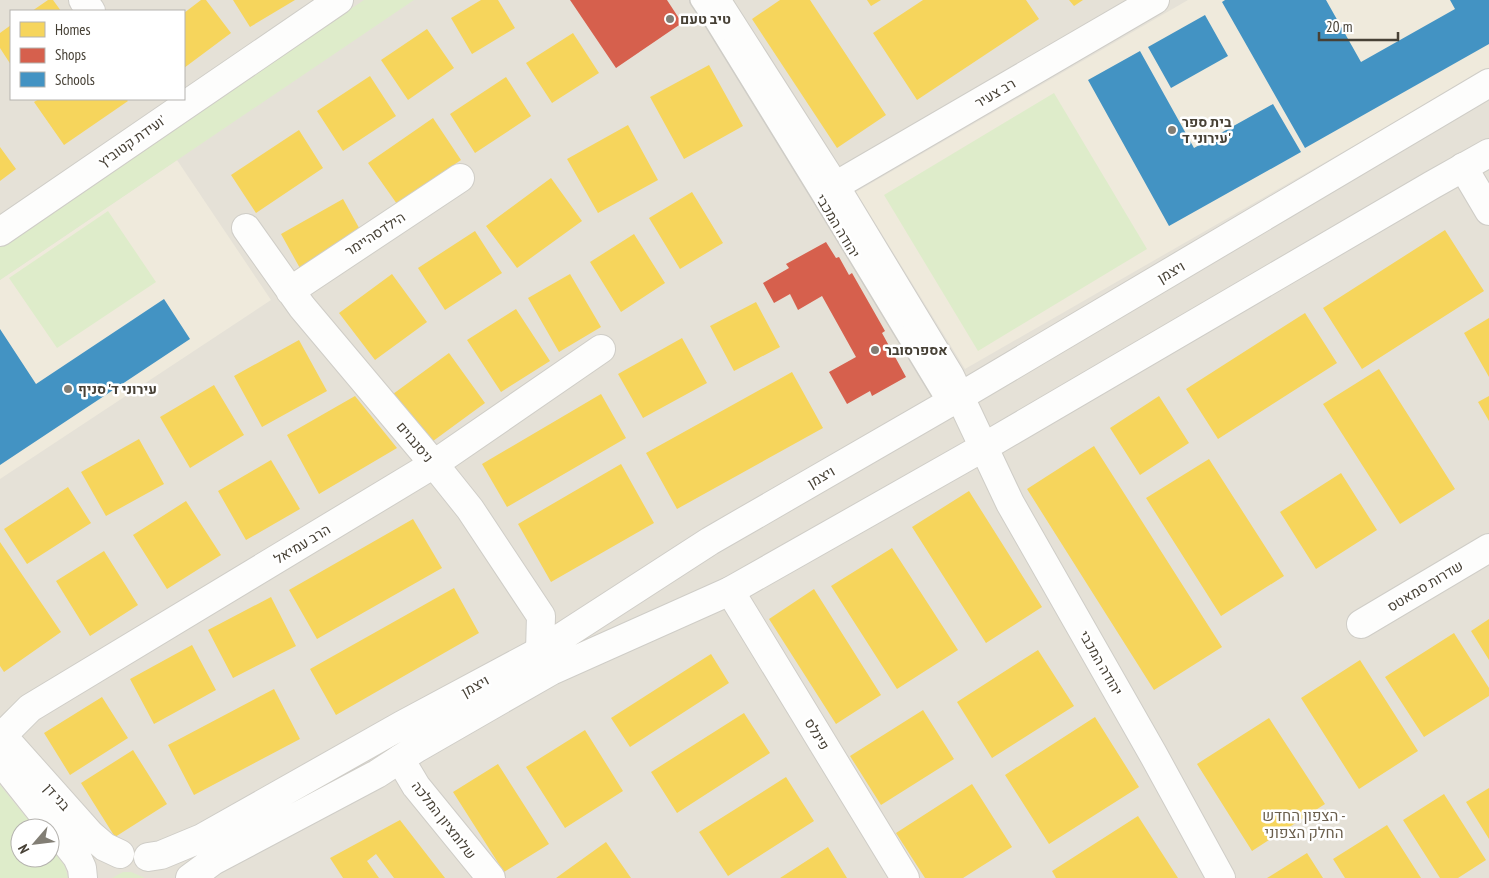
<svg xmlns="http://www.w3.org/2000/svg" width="1489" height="878" font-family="'PT Sans Narrow',Heebo,sans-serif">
<rect width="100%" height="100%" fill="#f1efea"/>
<path fill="#e5e1d7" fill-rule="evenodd" d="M0 0H1489V878H0ZM11 11H184V99H11ZM20 828H50V858H20Z"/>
<path fill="#efeadc" d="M1188 0H1489V68L965 369 856 192Z
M177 160 271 300 0 479V280Z"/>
<path fill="#deecca" d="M364 0H414L0 280V246Z
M1054 93 1147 249 978 351 884 195Z
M108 211 156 282 57 348 9 278Z
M0 785 35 828H20V858H50V847L65 866 68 878H0Z
M123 872H131L145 878H112Z"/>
<path fill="#f6d55c" d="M48 0H53L61 11H32Z
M201 0H206L231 33 184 68V13Z
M233 0H295L250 27Z
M481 0H498L515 28 472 54 451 18Z
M780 0H810L886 115 837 148 752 19Z
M867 0H881L871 6Z
M923 0H1026L1039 19 917 100 873 33Z
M1069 0H1083L1074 6Z
M11 25V65L0 48V33Z
M427 29 454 68 408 100 381 60Z
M573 33 599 73 552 103 526 63Z
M709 65 743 126 684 159 650 97Z
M370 76 396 116 343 151 317 111Z
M506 77 531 116 475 153 450 114Z
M39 99H126L128 101 64 145 34 102Z
M433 118 461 160 397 204 368 163Z
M628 125 658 180 598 213 567 159Z
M299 130 323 168 256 213 231 175Z
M0 147 16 169 0 181Z
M551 178 582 221 517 268 486 226Z
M692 192 723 243 680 269 649 218Z
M343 199 363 235 301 270 281 234Z
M1445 230 1484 291 1362 369 1323 308Z
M475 231 502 273 445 310 418 268Z
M634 234 665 283 621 312 590 262Z
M392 274 427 322 375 360 339 313Z
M570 274 601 327 559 352 528 298Z
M756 302 780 347 734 371 710 326Z
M516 309 550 361 501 392 467 340Z
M1305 313 1337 363 1218 439 1186 389Z
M1489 318V377L1464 333Z
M682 338 707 383 643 418 618 374Z
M299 340 327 391 262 427 234 376Z
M449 353 485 403 429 444 393 394Z
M1379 369 1455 489 1400 524 1323 404Z
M792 372 823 428 677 509 646 453Z
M214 385 244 435 190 468 160 417Z
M601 394 626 438 507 507 482 464Z
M355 396 397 448 319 494 287 435Z
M1159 396 1189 443 1140 475 1110 428Z
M1489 396V421L1478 402Z
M139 439 164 484 106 516 81 472Z
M1094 446 1222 647 1154 690 1027 489Z
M1209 459 1284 576 1221 616 1146 498Z
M271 460 300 509 246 540 218 491Z
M621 464 654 523 551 582 518 524Z
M1341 473 1377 530 1316 569 1280 512Z
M68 487 91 523 27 564 4 529Z
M969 491 1042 607 986 643 912 527Z
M186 501 221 555 167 589 133 535Z
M413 519 442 568 317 639 289 590Z
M0 542 61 632 4 672 0 666Z
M892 548 958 650 897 689 831 586Z
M104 551 138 605 90 636 56 581Z
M454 588 479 633 336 715 310 669Z
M814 589 881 695 836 724 769 619Z
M271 597 296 646 233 678 208 630Z
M1489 619V660L1471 631Z
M1454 633 1489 688V696L1424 737 1385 677Z
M192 645 216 690 154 724 130 679Z
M1038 650 1074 706 992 758 957 702Z
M711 654 729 683 630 747 611 718Z
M1360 660 1418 751 1359 789 1301 698Z
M274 689 300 739 194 795 168 745Z
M102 697 128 738 70 775 44 733Z
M923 710 954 759 881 805 850 756Z
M744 713 770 753 677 813 651 772Z
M1095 717 1139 787 1049 844 1005 775Z
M1269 718 1325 804 1252 851 1197 764Z
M585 730 623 791 565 828 526 767Z
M133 750 167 804 115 837 81 783Z
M498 764 549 844 504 872 453 792Z
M786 777 814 821 728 876 699 832Z
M972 784 1012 847 963 878H925L896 833Z
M1489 788V839L1466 802Z
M1444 794 1486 860 1458 878H1440L1403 820Z
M1138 816 1178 878H1056L1052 871Z
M400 820 445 878H394L376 854 367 861 379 878H343L330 858Z
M1387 825 1421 878H1345L1333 859Z
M606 842 631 878H556Z
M828 847 847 878H780Z
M1307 853 1323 878H1267Z"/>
<path fill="#d6604d" d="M570 0H667L682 23 616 68Z
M826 242 836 258 839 257 849 275 852 273 885 331 882 333 906 377 872 396 870 391 847 404 829 372 856 357 822 296 798 310 790 294 774 303 763 283 789 268 786 264Z"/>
<path fill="#4393c3" d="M1225 0H1326L1361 62 1455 9 1450 0H1489V44L1305 148 1222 2Z
M1205 15 1228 56 1171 88 1148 47Z
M1140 51 1194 148 1273 104 1301 152 1169 226 1088 80Z
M164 299 190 339 0 465V329L36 384Z"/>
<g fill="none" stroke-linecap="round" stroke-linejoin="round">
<defs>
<path id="service" d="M698 0 712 21 832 216 946 404"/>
<path id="minor" d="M83 0 91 11
M1463 167 1489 211
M835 186 1155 0
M246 228 302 307 434 464 470 509 541 616 540 651 550 669
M0 232 339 0
M290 291 460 178
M730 591 905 878
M1361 624 1489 548
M3 735 30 708 434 464 601 349
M400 759 416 786 491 878"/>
<path id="tertiary" d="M716 0 835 186 950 376 1010 503 1153 754 1221 878
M0 733 91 835 105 847 120 854
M0 760 77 857 82 868 83 878
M148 857 161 855 202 838 402 725 540 651 710 541 961 396 1489 83
M190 878 213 861 377 774 417 748 551 671 730 591 984 447 1432 185 1489 153"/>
</defs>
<use href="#service" stroke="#cfcdc7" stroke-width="18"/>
<use href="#minor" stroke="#cfcdc7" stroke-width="30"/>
<use href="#tertiary" stroke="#cfcdc7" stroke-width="30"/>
<use href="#service" stroke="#fdfdfc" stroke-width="15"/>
<use href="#minor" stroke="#fdfdfc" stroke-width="28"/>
<use href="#tertiary" stroke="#fdfdfc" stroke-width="28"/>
</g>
<g fill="#827e75" stroke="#fff" stroke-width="2">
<circle cx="670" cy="19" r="5"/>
<circle cx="1172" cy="130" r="5"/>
<circle cx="875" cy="350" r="5"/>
<circle cx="68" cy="389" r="5"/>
</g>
<g text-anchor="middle" stroke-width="5" stroke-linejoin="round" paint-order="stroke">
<g font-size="14" font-weight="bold" fill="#474136" stroke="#fff" text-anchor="start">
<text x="680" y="24">טיב טעם</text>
<text x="1182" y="127">בית ספר<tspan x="1182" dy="16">עירוני ד'</tspan></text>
<text x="885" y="355">אספרסובר</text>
<text x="78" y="394">עירוני ד' סניף</text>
</g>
<g font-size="14" fill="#474136" stroke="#fff">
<text transform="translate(995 93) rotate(-30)" y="5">רב צעיר</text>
<text transform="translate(132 141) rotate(-35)" y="5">ועידת קטוביץ'</text>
<text transform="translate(838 226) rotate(59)" y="5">יהודה המכבי</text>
<text transform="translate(375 234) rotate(-33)" y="5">הילדסהיימר</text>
<text transform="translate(1171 272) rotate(-30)" y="5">ויצמן</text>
<text transform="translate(415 442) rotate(50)" y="5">ניסנבוים</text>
<text transform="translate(821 477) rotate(-30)" y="5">ויצמן</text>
<text transform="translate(302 544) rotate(-31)" y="5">הרב עמיאל</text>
<text transform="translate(1425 586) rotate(-31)" y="5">שדרות סמאטס</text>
<text transform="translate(1101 663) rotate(60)" y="5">יהודה המכבי</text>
<text transform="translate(475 686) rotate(-29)" y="5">ויצמן</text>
<text transform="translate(817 734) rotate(59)" y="5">פינלס</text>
<text transform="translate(57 797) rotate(48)" y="5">בני דן</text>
<text transform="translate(444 820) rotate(52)" y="5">שלומציון המלכה</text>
</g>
<g font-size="15" fill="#6b5f4d" stroke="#fff">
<text x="1304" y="821">הצפון החדש -<tspan x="1304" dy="17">החלק הצפוני</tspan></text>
</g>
</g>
<rect x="10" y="10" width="175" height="90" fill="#ffffff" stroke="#b5b3af"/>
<rect x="20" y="22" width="25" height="15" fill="#f6d55c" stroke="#b5b3af"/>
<text x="55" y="35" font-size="15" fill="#474136">Homes</text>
<rect x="20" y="48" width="25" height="15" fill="#d6604d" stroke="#b5b3af"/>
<text x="55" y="60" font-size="15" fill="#474136">Shops</text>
<rect x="20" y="72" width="25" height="15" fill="#4393c3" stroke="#b5b3af"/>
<text x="55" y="85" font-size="15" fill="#474136">Schools</text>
<g transform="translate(35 843) rotate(242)"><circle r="24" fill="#ffffff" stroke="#b5b3af"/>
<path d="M0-4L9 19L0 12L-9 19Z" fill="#827e75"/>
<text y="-8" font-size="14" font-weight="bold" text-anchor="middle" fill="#474136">N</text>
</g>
<path d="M1319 32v8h79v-8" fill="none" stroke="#474136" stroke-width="2.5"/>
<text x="1326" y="32" font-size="15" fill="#474136" stroke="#ffffff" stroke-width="4" paint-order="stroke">20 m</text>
</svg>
